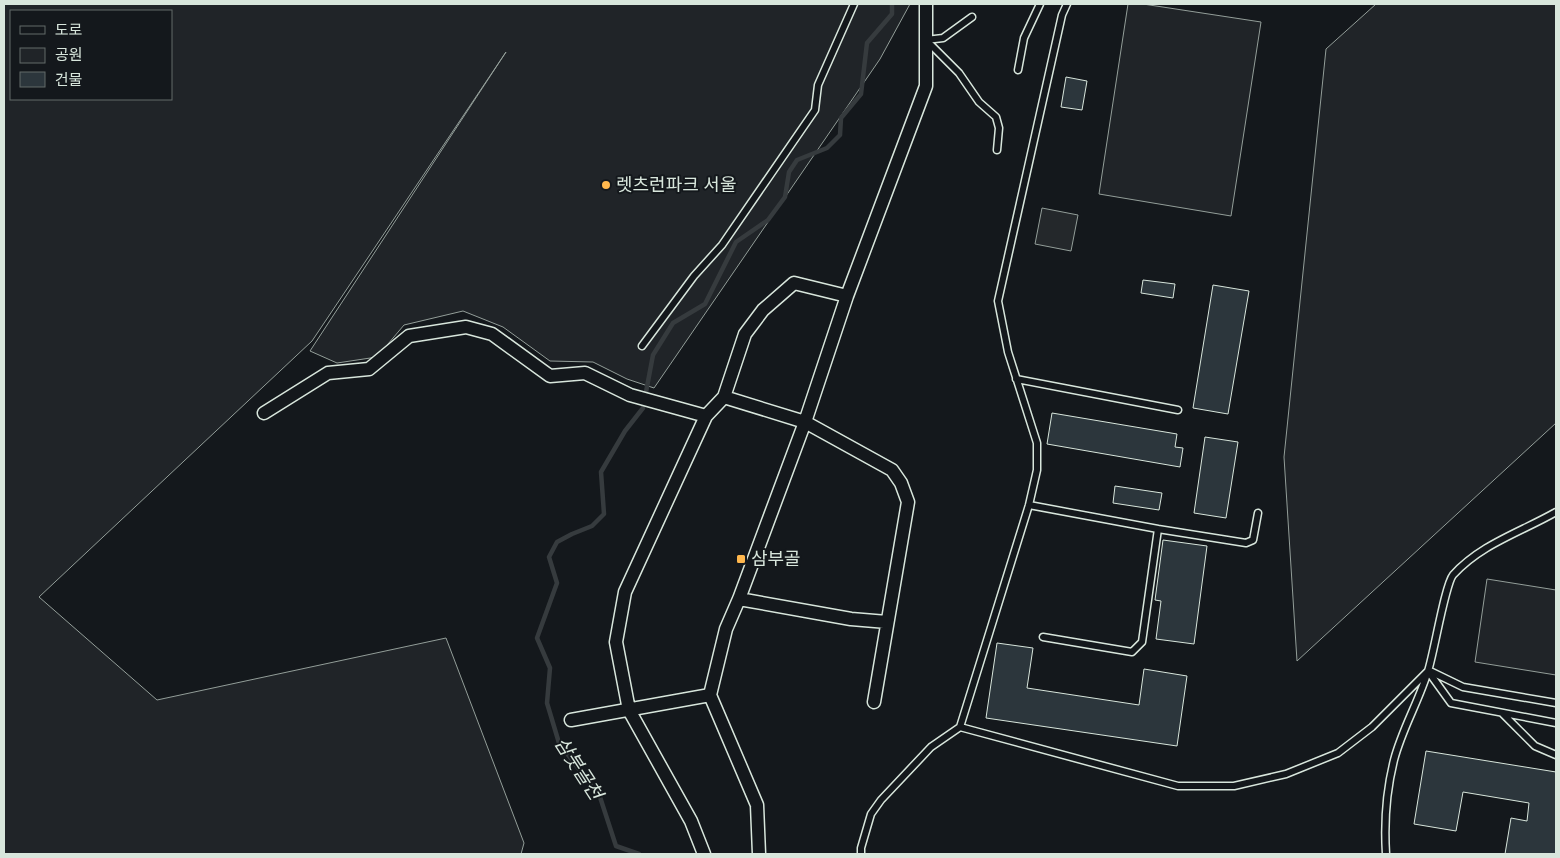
<svg xmlns="http://www.w3.org/2000/svg" width="1560" height="858" font-family="'Varela Round','Noto Sans KR',sans-serif">
<rect width="100%" height="100%" fill="#14181c"/>
<path fill="#202428" stroke="#939e99" fill-rule="evenodd" d="M4 4H910L880 59 654 388 627 379 593 362 550 361 503 327 463 311 404 325 377 357 337 363 310 351 506 52 312 341 39 597 157 700 446 638 524 843 521 854H4ZM11 11H171V99H11Z
M1128 4H1143L1261 22 1231 216 1099 194Z
M1376 4H1556V423L1297 661 1284 457 1326 49Z
M1487 579 1556 590V675L1475 662Z"/>
<path fill="#24282b" stroke="#939e99" d="M1042 208 1078 215 1071 251 1035 244Z"/>
<g fill="none" stroke-linecap="round" stroke-linejoin="round">
<path stroke="#363b3e" stroke-width="4.5" d="M639 854 616 846 600 797 559 743 547 703 550 668 537 638 557 583 549 557 557 542 572 534 592 526 604 514 601 472 625 431 643 408 653 355 673 323 705 304 736 242 768 220 785 197 789 172 797 160 827 148 840 135 841 118 861 94 867 43 892 14V4"/>
</g>
<path fill="#2c363c" stroke="#d8e6dc" d="M1066 77 1087 81 1082 110 1061 107Z
M1143 280 1175 284 1173 298 1141 293Z
M1213 285 1249 291 1228 414 1193 408Z
M1052 413 1177 434 1175 447 1183 448 1180 467 1047 444Z
M1205 437 1238 442 1226 518 1194 513Z
M1115 486 1162 493 1159 510 1113 503Z
M1163 540 1207 546 1194 644 1156 639 1161 601 1155 600Z
M997 643 1033 648 1027 688 1139 705 1144 669 1187 676 1177 746 986 718Z
M1426 751 1556 772V854H1505L1511 818 1527 821 1529 803 1463 792 1456 831 1414 824Z"/>
<g fill="none" stroke-linecap="round" stroke-linejoin="round">
<defs>
<path id="service" d="M926 40 943 38 972 17
M927 41 959 73 979 102 996 117 999 128 997 150
M1018 70 1024 38 1040 4
M642 346 694 276 722 245 815 110 818 85 854 4
M1016 379 1178 410
M1029 505 1158 529
M1043 637 1132 652 1142 642 1158 529 1246 543 1253 540 1258 513
M1428 671 1451 703 1556 723
M1430 671 1463 687 1556 703
M1502 713 1535 746 1556 755
M960 727 1178 786H1234L1286 774 1338 753 1372 727 1428 671
M861 854V848L871 814 881 800 931 747 960 727 1029 505 1037 470V443L1008 352 998 301 1062 15 1067 4
M1386 854C1384 822 1386 792 1394 760 1402 729 1419 701 1428 671 1434 653 1445 585 1453 575 1481 544 1521 532 1556 512"/>
<path id="minor" d="M724 397 805 422 892 470 901 483 908 502 874 702
M264 413 328 373 369 369 409 336 466 327 492 334 550 376 585 373 630 395 706 416
M739 599 851 619 887 622
M571 720 710 695
M704 854 691 821 629 710 616 642 625 592 706 416 724 397 745 334 763 310 794 283 847 296
M759 854 757 805 710 695 726 629 739 599 805 422 847 296 926 86V4"/>
</defs>
<use href="#service" stroke="#d8e6dc" stroke-width="9"/>
<use href="#minor" stroke="#d8e6dc" stroke-width="15"/>
<use href="#service" stroke="#14181c" stroke-width="6"/>
<use href="#minor" stroke="#14181c" stroke-width="12"/>
</g>
<g fill="#ffb74d" stroke="#14181c" stroke-width="2">
<circle cx="606" cy="185" r="5"/>
<rect x="736" y="554" width="10" height="10" rx="2.5"/>
</g>
<g text-anchor="middle" stroke-width="4" stroke-linejoin="round" paint-order="stroke">
<g font-size="18" fill="#d8e6dc" stroke="#14181c" text-anchor="start">
<text x="616" y="191">렛츠런파크 서울</text>
<text x="751" y="565">삼부골</text>
</g>
<g font-size="19" font-style="italic" fill="#d8e6dc" stroke="#14181c">
<text transform="translate(579 768) rotate(57)" y="7">삼붓골천</text>
</g>
</g>
<rect width="1560" height="858" fill="none" stroke="#d8e6dc" stroke-width="10"/>
<rect x="10" y="10" width="162" height="90" fill="#14181c" stroke="#626a69"/>
<rect x="20" y="26" width="25" height="8" fill="#14181c" stroke="#626a69"/>
<text x="55" y="35" font-size="15" fill="#d8e6dc">도로</text>
<rect x="20" y="48" width="25" height="15" fill="#202428" stroke="#626a69"/>
<text x="55" y="60" font-size="15" fill="#d8e6dc">공원</text>
<rect x="20" y="72" width="25" height="15" fill="#2c363c" stroke="#626a69"/>
<text x="55" y="85" font-size="15" fill="#d8e6dc">건물</text>
</svg>
